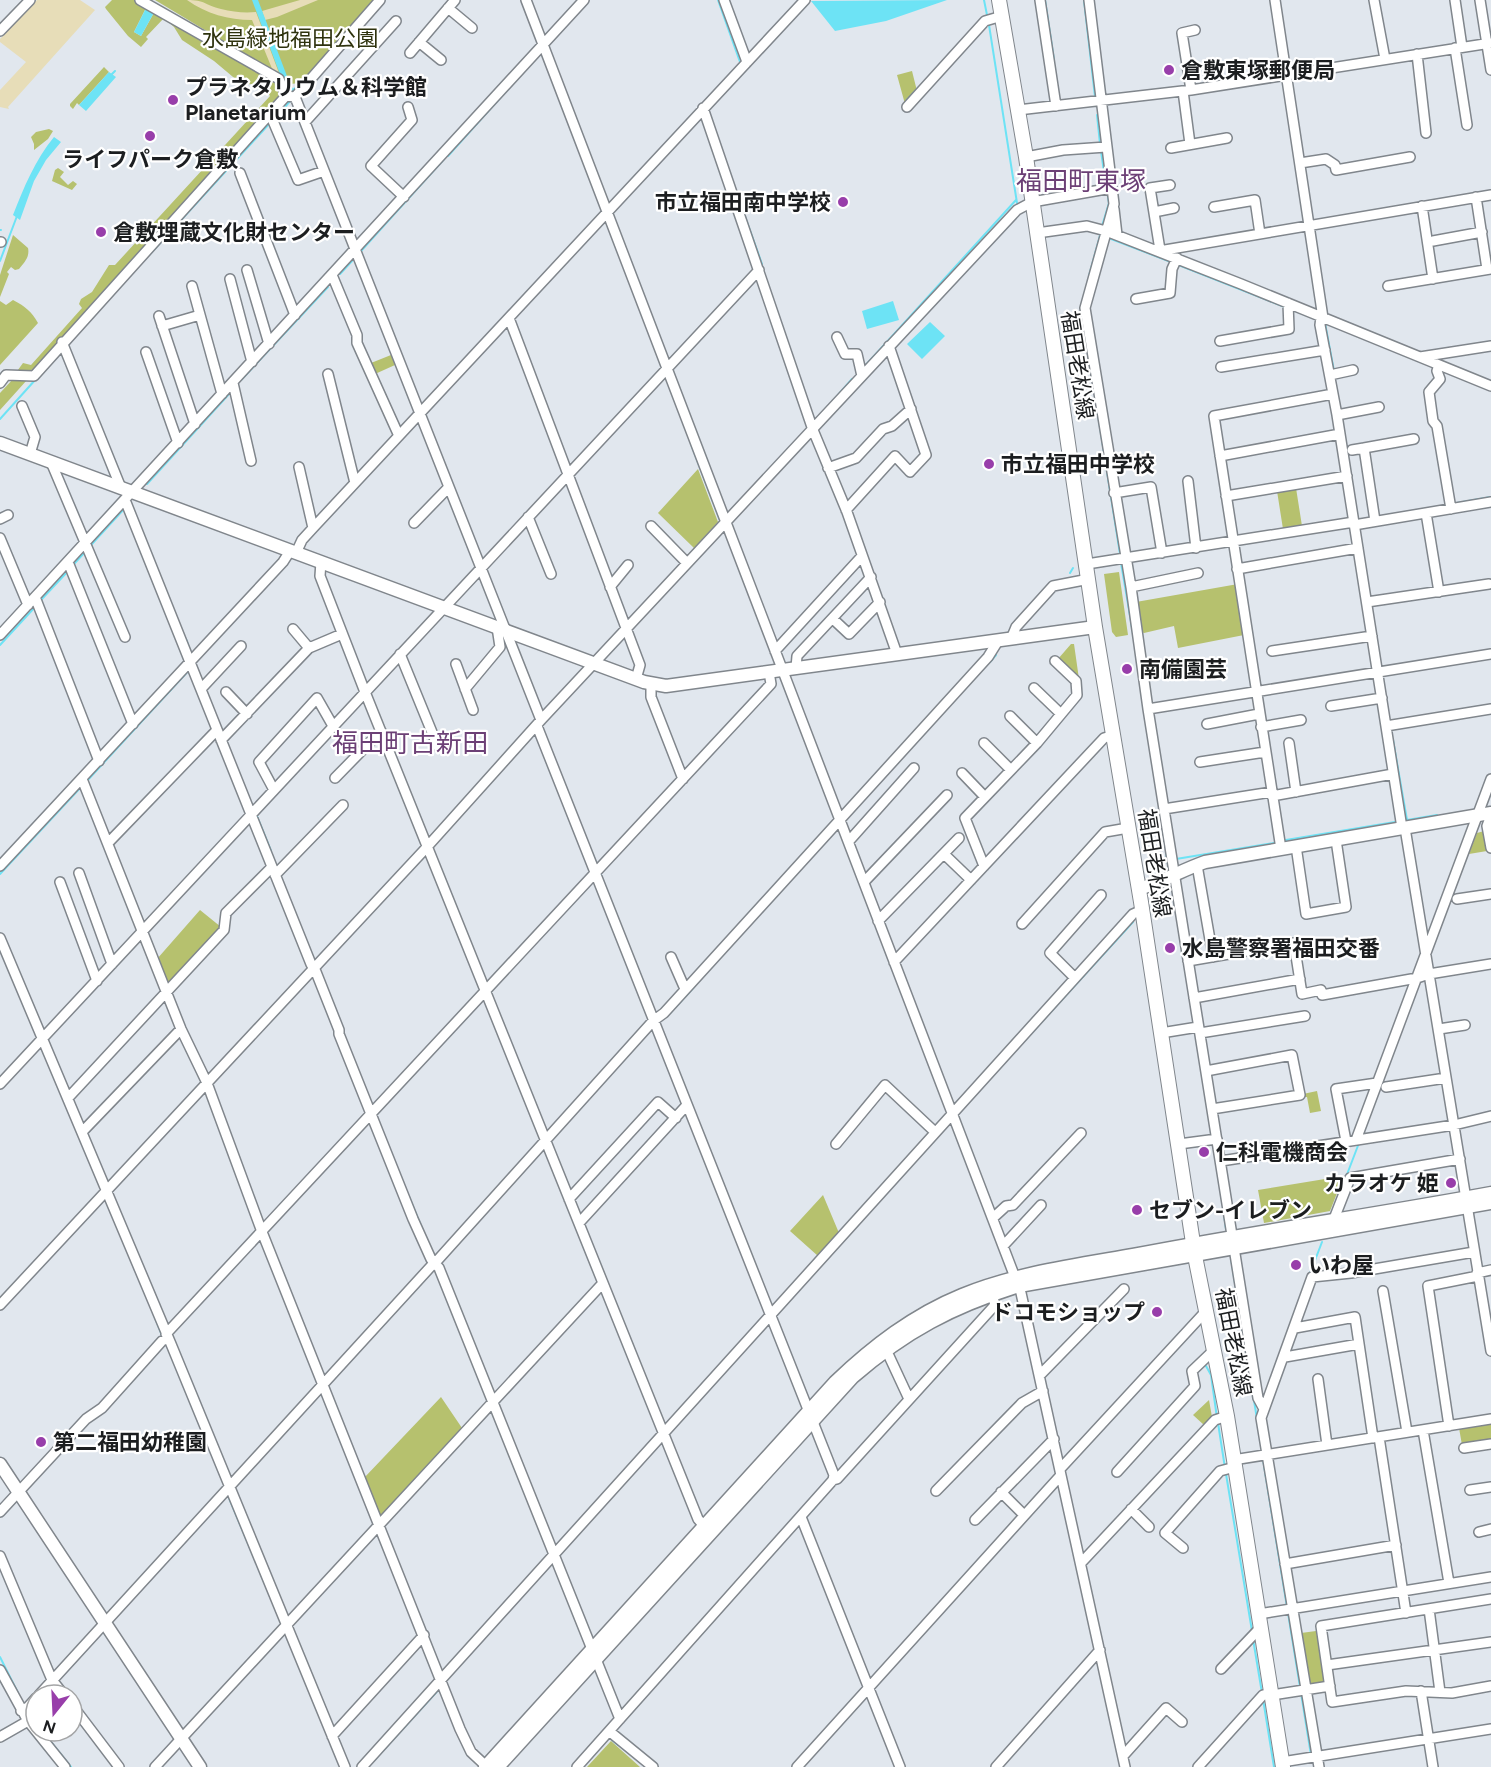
<svg xmlns="http://www.w3.org/2000/svg" width="1491" height="1767" font-family="Figtree,'Noto Sans JP',sans-serif">
<rect width="100%" height="100%" fill="#e1e7ee"/>
<path fill="#b6c16e" d="M112 0H138L147 6 134 32 141 36 156 9 271 78 276 83 280 95 278 101 34 368 26 374H15L23 363 31 365 82 308 79 304 81 299 92 292 109 265H115L270 96 262 85 247 84 239 82 214 61 182 40 174 27 164 18 146 37 148 39 141 47 128 36 106 9 105 7Z
M155 0H375L300 83 290 84 268 68Z
M104 67 109 72 79 105 77 103 73 109 70 106V104Z
M912 71 917 91 905 104 897 75Z
M49 129 53 131 48 139 34 150V144L31 137 36 132Z
M58 168 64 172 60 177 68 185 73 181 77 184 72 190 52 181 55 170Z
M13 235 28 248C30 257 24 263 19 269L15 270 11 267 7 272 9 274 0 297V275Z
M13 300C26 307 31 311 38 323L0 365V301L6 305Z
M391 355 395 365 375 374 371 363Z
M14 378 27 380 0 410V393Z
M698 469 718 522 694 548 658 513Z
M1296 488 1302 526 1283 529 1277 491Z
M1119 572 1128 635 1116 637 1112 632 1104 574Z
M1238 584 1244 635 1178 648 1174 626 1144 633 1140 631 1136 602Z
M1071 644H1074L1079 679 1058 659Z
M1484 831 1487 851 1469 854 1477 833Z
M200 910 221 927 167 986 157 959Z
M1317 1091 1321 1111 1310 1113 1307 1097H1304L1303 1094Z
M1331 1178H1343L1330 1211 1264 1223 1258 1190Z
M823 1195 839 1233 818 1256 790 1231Z
M441 1397 462 1428 385 1518 380 1517 364 1478Z
M1209 1400 1212 1417 1204 1425 1193 1415Z
M1491 1422V1441L1462 1445 1459 1428Z
M1316 1631 1325 1679 1321 1684 1310 1685 1301 1633Z
M611 1741 640 1767H587Z"/>
<path fill="#e7ddb8" d="M37 0H80L95 10 8 107 9 109 0 107V90L26 62 0 42V39Z
M187 0C205 0 205 5 221 9 233 12 244 13 256 12L282 81 273 71 252 20C228 20 207 14 187 0Z
M300 0H318L277 17 265 20 262 11Z"/>
<path fill="#6de3f5" d="M252 0H258L290 84 296 93H287Z
M947 0 886 21 835 31 811 1Z
M147 6 156 9 141 36 134 32Z
M109 72 116 77 86 111 79 105Z
M54 137 61 142 46 160 34 181 20 220 13 215C24 187 35 160 54 137Z
M893 301 899 320 867 329 862 311Z
M930 322 945 336 922 359 907 344Z"/>
<g fill="none" stroke-linecap="round" stroke-linejoin="round">
<path stroke="#6de3f5" stroke-width="2" d="M718 0 740 62
M984 0 987 15 985 17
M1045 0 1054 60
M1084 0 1095 97
M989 25 1017 203
M110 76 115 71
M291 91 301 84
M906 101 919 87
M1097 115 1100 144
M277 116 291 100
M1101 151 1106 186
M448 156 516 80
M734 186 762 264
M1102 226 1109 203 1107 191
M0 230H1
M1106 237 1171 262
M361 251 444 159
M149 255 270 123
M0 261 17 216
M1176 264 1285 307
M340 274 352 261
M1089 276 1101 232
M1291 309 1308 316
M1325 323 1334 371
M865 366 1016 200
M241 380 328 287
M832 402 852 379
M1097 408 1120 554
M0 419 36 379
M691 444 720 520
M147 484 230 393
M1457 503 1491 497
M91 545 124 509
M1121 563 1135 645
M73 565 85 552
M1070 573 1073 568
M40 601 69 570
M186 639 192 656
M0 645 35 607
M990 662 996 655
M1393 740 1407 820 1437 815
M86 782 190 669
M256 814 271 851
M583 831 597 865
M1286 840 1395 822
M1166 852 1169 870
M1176 859 1274 843
M600 873 611 901
M0 874 82 786
M318 967 343 1031
M670 1013 694 987
M1025 1040 1133 922
M1346 1177 1359 1143
M104 1196 122 1238
M409 1197 423 1231
M1224 1214 1226 1229
M1231 1258 1257 1419
M1309 1276 1322 1242
M154 1315 163 1338
M1206 1366 1211 1375 1217 1418
M1218 1423 1225 1468
M1263 1459 1287 1607
M1226 1474 1252 1631
M227 1493 265 1584
M816 1544 806 1517 817 1505
M1288 1613 1300 1687
M1253 1639 1262 1693
M0 1657 18 1693
M1301 1693 1311 1755
M1263 1699 1274 1767
M29 1715 36 1706
M30 1717 36 1724
M42 1731 71 1767
M609 1737 618 1745
M368 1767 441 1687"/>
<defs>
<path id="minor" d="M140 0 279 79 286 96
M526 0 1021 1293 1125 1767
M724 0 747 62
M1040 0 1056 106
M1089 0 1114 204 1085 308 1131 587 1148 709 1258 1398 1264 1409
M1275 0 1323 318
M1374 0 1385 59
M1455 0 1462 47
M1480 0 1491 70
M448 8 472 28
M0 31 30 0
M419 42 441 60
M1455 48 1467 125
M410 53 455 0
M1417 54 1426 133
M1191 90 1182 33 1195 30
M1183 91 1190 144
M295 97 541 720
M907 107 985 21 1002 16
M703 108 813 430 847 512 897 654
M1018 110 1191 90 1491 43
M270 114 298 180 324 171
M305 122 396 21
M1171 148 1227 138
M1026 157 1063 150 1106 147
M1300 163 1326 159 1335 165 1336 170 1410 157
M240 173 295 315
M404 197 371 166 412 120 408 107
M1476 197 1487 269
M1422 206 1433 279
M1214 207 1255 200 1260 234
M1114 209 1117 235
M1154 212 1174 208
M1037 233 1087 226 1106 231 1241 284 1491 386
M1433 241 1482 232
M0 242H1
M1160 250 1150 188 1170 185
M1159 251 1491 195
M247 270 269 344
M332 275 357 335V343L399 436
M230 279 252 362
M192 286 222 394
M1388 286 1491 269
M1136 299 1170 293 1172 269 1177 258
M159 316 195 424
M1321 317 1320 325 1337 415 1402 828
M509 318 640 665 636 679
M162 326 200 315
M837 337 845 354H857L862 376
M1220 341 1289 329 1288 303
M62 342 121 488
M146 352 178 443
M1420 357 1491 346
M1439 365 1437 371 1440 379 1429 392 1433 421 1437 426 1451 509
M1221 367 1325 350
M328 374 355 483
M1330 375 1353 370
M0 383 6 375 34 376 286 96 295 97 380 0
M233 383 251 461
M22 406 35 437 30 454
M1337 415 1379 407
M1352 450 1364 448
M1220 456 1340 434
M51 462 125 637
M299 467 313 528
M828 468 856 458 883 429 892 426 911 409
M1188 481 1196 548
M1114 493 1151 487 1162 553
M1226 496 1347 476
M125 500 311 964 316 972 339 1030V1034L413 1219 431 1259 439 1268 620 1719
M846 510 895 456 910 472 926 455 889 346
M1426 513 1439 592
M528 517 551 574
M0 519 8 515
M1375 521 1364 448 1414 439
M414 523 449 487
M1354 525 1491 502
M651 526 687 563
M0 538 28 605
M296 553 302 540 313 528 805 0
M68 562 133 724
M321 562 320 576 365 692 698 1519 704 1526
M1087 564 1354 522
M1237 569 1358 548
M610 587 628 565
M1131 587 1198 573
M35 597 99 761
M1367 602 1489 584
M833 619 849 634 880 602
M293 629 309 648
M0 635 584 0
M1011 639 1016 627 1053 586 1089 579
M775 651 862 556
M1272 651 1372 636
M400 654 438 747
M456 664 473 710
M796 668 797 656 871 577
M651 683V697L683 779
M1034 688 1061 714
M201 689 241 646
M465 689 500 647 497 627
M226 692 247 714
M1331 706 1382 698
M1148 709 1491 654
M1010 716 1037 743
M1207 724 1259 714
M537 726 834 1475 833 1480
M1386 726 1491 709
M1261 727 1301 720
M221 740 309 648 342 634
M984 743 1011 770
M1289 743 1296 792
M1200 762 1265 752
M962 773 985 797
M335 778 381 731
M82 779 181 1029 207 1083 262 1232 460 1729 471 1752 486 1766
M274 790 259 762 317 698 333 726
M1272 796 1393 774
M1164 809 1272 792
M1491 815 1487 826 1491 848
M1405 828 1491 1351
M849 841 914 768
M108 843 217 730
M1296 846 1306 914 1346 907 1336 840
M1281 849 1214 416 1333 394
M944 854 971 880
M1197 865 1213 957
M0 866 283 562 290 551
M984 866 965 818 1037 743 1077 695 1076 681 1055 661
M79 873 112 964
M275 875 343 805
M60 882 97 981
M864 882 947 795
M1457 899 1491 894
M878 921 959 838
M1022 924 1105 832 1128 828
M0 938 171 1344 345 1767
M671 957 685 989
M1188 961 1294 943 1302 994 1321 990 1322 995 1417 978 1429 974 1491 964
M894 962 1104 738 1114 735
M1075 978 1050 953 1101 895
M1194 998 1300 979
M1439 1029 1465 1025
M1161 1033 1198 1027
M1200 1033 1305 1016
M1206 1071 1292 1055 1300 1095 1212 1109
M0 1084 759 270
M1386 1087 1446 1078
M68 1098 224 930 226 913 272 867
M82 1132 181 1029
M1356 1140 1491 779
M1346 1141 1336 1089 1377 1083
M836 1144 885 1085 935 1132
M1179 1144 1217 1139
M1221 1161 1454 1125 1491 1116
M569 1199 658 1102 676 1118
M994 1217 1006 1206 1013 1205 1081 1133
M579 1223 686 1106
M1332 1224 1350 1178 1460 1159
M1004 1245 1041 1205
M435 1263 653 1021 664 1013 988 657 998 641
M1477 1273 1491 1270
M1383 1291 1407 1432
M0 1305 427 847 541 720 1017 210 1032 202 1112 188
M1295 1328 1355 1317 1373 1438
M166 1334 771 684 769 672
M885 1350 889 1356 909 1399
M1285 1357 1359 1344
M1040 1375 1124 1289
M1318 1379 1327 1445
M1449 1426 1428 1286 1478 1276
M1423 1430 1449 1583
M1379 1437 1406 1613
M1464 1448 1491 1444
M1233 1460 1491 1419
M1061 1468 1206 1311
M1117 1472 1195 1386 1192 1371 1214 1350
M1470 1490 1491 1487
M936 1491 1022 1403 1043 1391
M1001 1492 1024 1515
M1131 1509 1149 1527
M0 1512 86 1419 102 1408 162 1341 168 1338
M801 1517 900 1767
M975 1520 1054 1439
M1479 1532 1491 1529
M1183 1548 1165 1533 1220 1471 1235 1467
M0 1556 52 1680 64 1695
M1081 1563 1215 1420 1227 1416
M1285 1564 1396 1545
M1491 1599 1321 1626 1332 1702 1406 1691 1452 1693 1491 1686
M1429 1609 1440 1692
M1259 1614 1491 1577
M1327 1665 1491 1642
M1221 1669 1261 1627
M0 1670 28 1721 65 1767
M1421 1691 1433 1767
M39 1695 434 1263
M1272 1695 1330 1686
M72 1705 119 1767
M21 1711 28 1707 36 1698
M609 1731 653 1767
M332 1736 424 1635
M0 1737 28 1721
M1123 1756 1166 1708 1182 1722
M1282 1762 1491 1729
M155 1767 603 1283
M362 1767 1133 914 1142 910
M577 1767 833 1480 837 1479 995 1305 992 1294
M797 1767 1061 1475
M996 1767 1100 1650
M1198 1767 1263 1695 1271 1693
M1319 1767 1261 1418 1312 1277 1351 1273 1474 1252"/>
<path id="tertiary" d="M0 443 644 682 666 686 1095 627
M1139 889C1162 882 1182 870 1205 862L1491 813
M0 1464 200 1767
M485 1767 835 1382C873 1346 913 1315 962 1295 1016 1273 1076 1265 1133 1255 1252 1232 1372 1215 1491 1193
M498 1767 853 1377C906 1331 952 1307 1019 1286L1491 1203"/>
<path id="secondary" d="M999 0 1026 157 1095 627 1141 902 1195 1256 1227 1416 1283 1767"/>
</defs>
<use href="#minor" stroke="#80868c" stroke-width="12"/>
<use href="#tertiary" stroke="#80868c" stroke-width="15"/>
<use href="#secondary" stroke="#80868c" stroke-width="16"/>
<use href="#minor" stroke="#fff" stroke-width="9"/>
<use href="#tertiary" stroke="#fff" stroke-width="12"/>
<use href="#secondary" stroke="#fff" stroke-width="14"/>
</g>
<g fill="#983eaa" stroke="#fff" stroke-width="2">
<circle cx="1169" cy="70" r="6"/>
<circle cx="173" cy="100" r="6"/>
<circle cx="150" cy="136" r="6"/>
<circle cx="843" cy="202" r="6"/>
<circle cx="101" cy="232" r="6"/>
<circle cx="989" cy="464" r="6"/>
<circle cx="1127" cy="669" r="6"/>
<circle cx="1170" cy="948" r="6"/>
<circle cx="1204" cy="1152" r="6"/>
<circle cx="1451" cy="1183" r="6"/>
<circle cx="1137" cy="1210" r="6"/>
<circle cx="1296" cy="1265" r="6"/>
<circle cx="1157" cy="1312" r="6"/>
<circle cx="41" cy="1442" r="6"/>
</g>
<g text-anchor="middle" stroke-width="4.5" stroke-linejoin="round" paint-order="stroke">
<g font-size="22" fill="#2e320d" stroke="#fff">
<text x="290" y="46">水島緑地福田公園</text>
</g>
<g font-size="22" font-weight="bold" fill="#1c1e20" stroke="#fff" text-anchor="start">
<text x="1181" y="78">倉敷東塚郵便局</text>
<text x="185" y="95">プラネタリウム＆科学館<tspan x="185" dy="25">Planetarium</tspan></text>
<text x="150" y="167" text-anchor="middle">ライフパーク倉敷</text>
<text x="831" y="210" text-anchor="end">市立福田南中学校</text>
<text x="113" y="240">倉敷埋蔵文化財センター</text>
<text x="1001" y="472">市立福田中学校</text>
<text x="1139" y="677">南備園芸</text>
<text x="1182" y="956">水島警察署福田交番</text>
<text x="1216" y="1160">仁科電機商会</text>
<text x="1439" y="1191" text-anchor="end">カラオケ 姫</text>
<text x="1149" y="1218">セブン-イレブン</text>
<text x="1308" y="1273">いわ屋</text>
<text x="1145" y="1320" text-anchor="end">ドコモショップ</text>
<text x="53" y="1450">第二福田幼稚園</text>
</g>
<g font-size="22" fill="#1c1e20" stroke="#fff">
<text transform="translate(1078 365) rotate(81)" y="8">福田老松線</text>
<text transform="translate(1155 863) rotate(81)" y="8">福田老松線</text>
<text transform="translate(1234 1342) rotate(79)" y="8">福田老松線</text>
</g>
<g font-size="26" fill="#6c4076" stroke="#fff">
<text x="1081" y="190">福田町東塚</text>
<text x="410" y="752">福田町古新田</text>
</g>
</g>
<g transform="translate(54 1713) rotate(198)"><circle r="28" fill="#ffffff" stroke="#a4a5a6" stroke-width="1.5"/>
<path d="M0-4.5L10 22L0 15L-10 22Z" fill="#983eaa"/>
<text y="-9" font-size="16" font-weight="bold" text-anchor="middle" fill="#1c1e20">N</text>
</g>
</svg>
